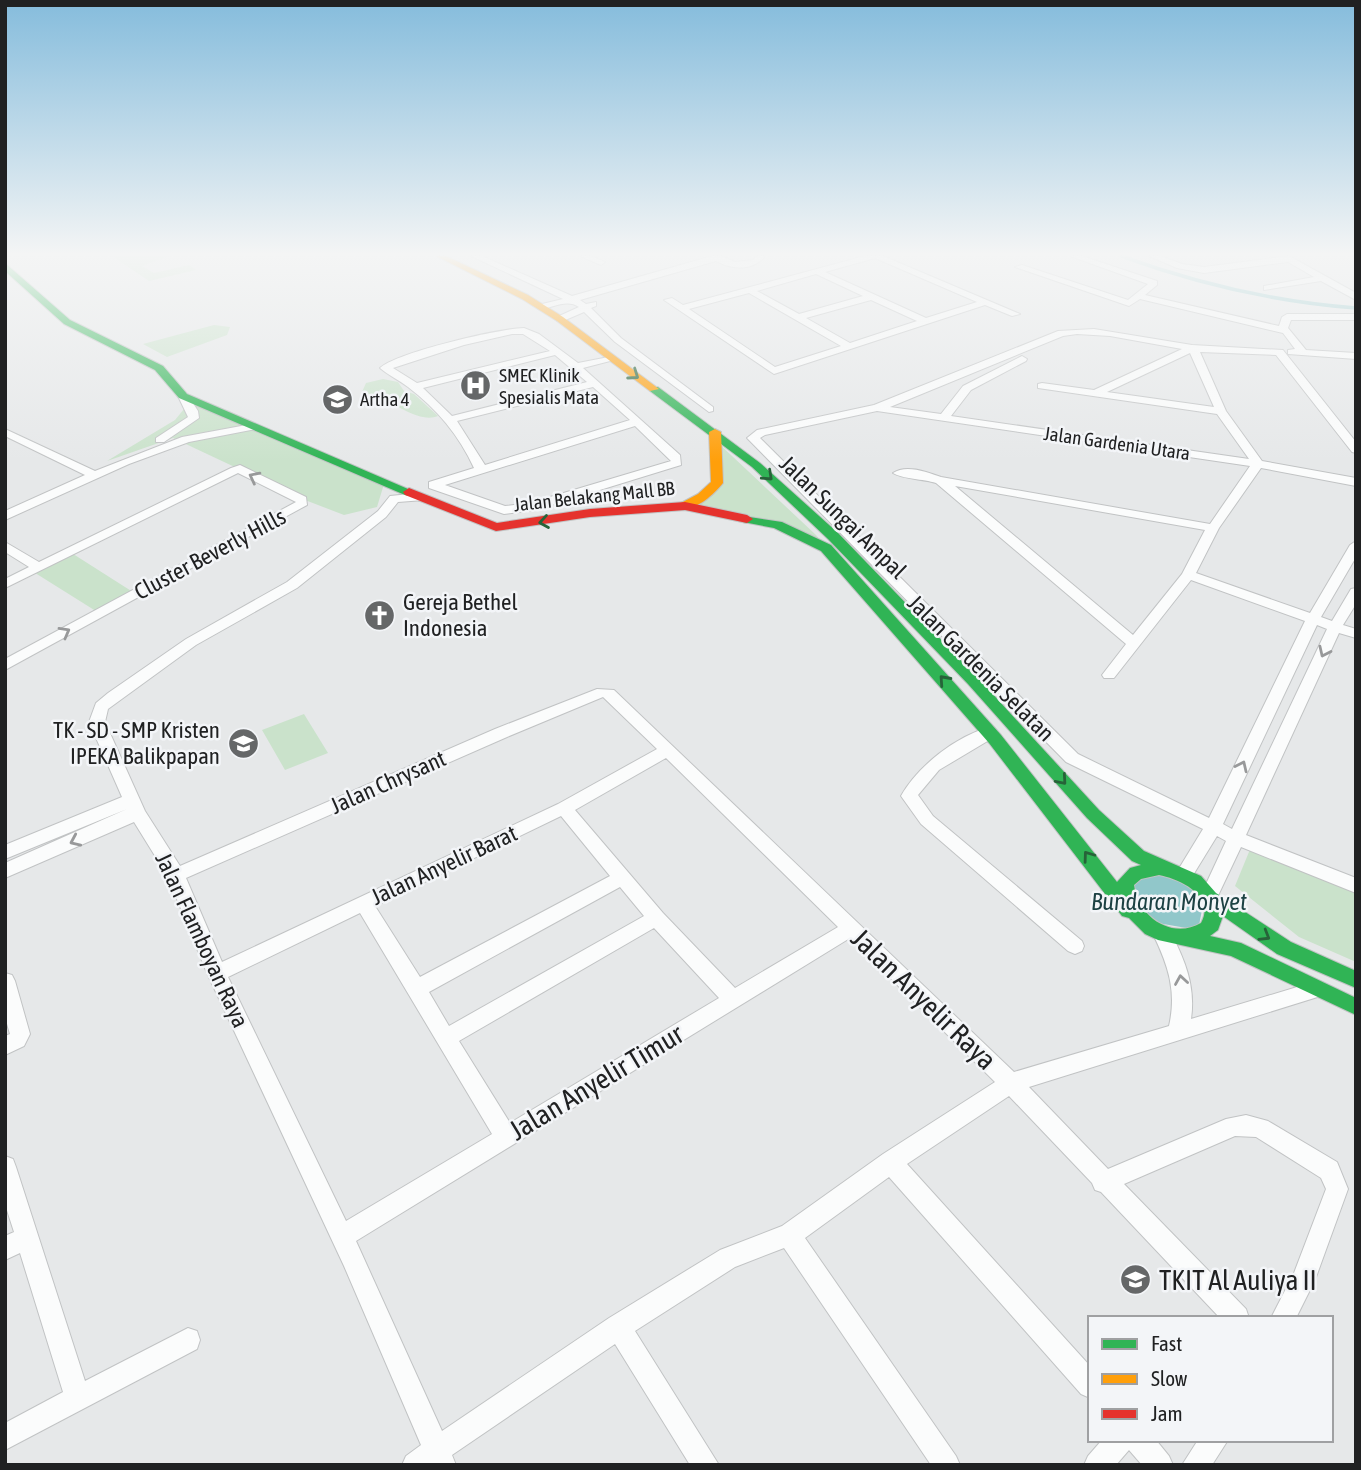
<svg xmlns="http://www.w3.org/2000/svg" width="1361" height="1470" font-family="'Asap Condensed',sans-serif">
<rect width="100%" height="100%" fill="#e6e8e9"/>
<path fill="#cae2cb" d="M112 256H170L142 266 154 273 189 265 196 270 149 281Z
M214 325 230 327 227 335 167 357 143 344Z
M383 379 398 382 404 391 414 394 438 416C421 423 398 406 384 399 377 395 369 396 362 392L366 383Z
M183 396 384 484 377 507 344 515 305 500 173 438 107 461 175 420 184 409Z
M716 441 816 535 826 547 780 524 690 505 715 491Z
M70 552 136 594 99 613 32 571Z
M304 714 328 753 285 770 262 730Z
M1251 847 1356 889V962L1299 937 1235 886Z"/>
<path fill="#91c7ca" d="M1158 871 1205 895 1198 930 1146 921 1130 883Z"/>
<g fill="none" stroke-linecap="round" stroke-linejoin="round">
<path stroke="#91c7ca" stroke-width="3.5" d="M1121 256C1198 284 1275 302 1356 308"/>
<defs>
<path id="street" d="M471 256H482L572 296 712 256H721L735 262 753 260 757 256H765C754 271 732 270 716 261L580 300 586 304 596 302V306L591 308 621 338 713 407V411L709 412 615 342 584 312 563 321H557V317L579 307C566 298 552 309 538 309V305L563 299Z
M580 256H591L605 262 601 265Z
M865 256H883L1020 314 1012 316 985 305 774 374 664 300 672 298 683 305ZM875 258 977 302 926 318 825 272ZM816 274 863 296 799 314 757 291ZM749 293 841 346 775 367 689 309ZM871 300 917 321 850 343 806 318Z
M1070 256H1082L1157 281V285L1145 295 1279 326 1282 317 1287 314H1356V320H1291L1288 328 1306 350 1356 353V359L1288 354V350L1295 349 1283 333 1140 299 1129 306 1015 267 1022 265 1128 300 1148 284Z
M1149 256H1160L1182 264 1204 267 1289 256 1356 293V300L1321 281 1264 290V286L1314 277 1288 262 1204 273 1177 268Z
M524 328 539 334 578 363 614 356V360L583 368 680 455 681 465 535 510 504 514 429 488V482L474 468C459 435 436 408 408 387 399 380 388 375 380 368 398 352 498 329 524 328ZM512 334H523L550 351 417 383 393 368 464 345ZM555 355 587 382 452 416 423 388ZM593 387 630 420 485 465 457 421ZM635 426 671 461 530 503 505 506 445 485Z
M1094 329 1192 345 1283 350 1356 442V453L1352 452 1276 355 1200 352 1226 411 1262 461 1356 478V486L1261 468 1219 528 1196 573 1310 613 1350 545 1356 541V557L1321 617 1332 621 1351 589 1356 588V604L1343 625 1356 629V638L1339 633 1246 835 1356 878V893L1241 847 1215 902 1209 904 1203 902 1200 897 1226 841 1217 836 1190 880 1184 882 1178 880 1175 875 1203 829 1066 762 747 438 757 430 874 405 1058 331ZM1077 334 1110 336 1182 349 1094 390 1042 383 1038 384V388L1217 414 1249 459 951 416 971 390 1026 361 1027 359 1022 356 963 386 941 414 890 407 1063 336ZM1190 353 1214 407 1107 392ZM877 411 1250 466 1210 524 941 477C927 472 906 464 893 473 902 479 924 479 936 483L1126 644 1102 675 1104 678H1114L1191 580 1305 621 1209 818 1078 754 760 438 765 435ZM955 486 1205 530 1182 574 1133 635ZM1317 625 1327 629 1232 829 1223 824Z
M183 393 187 394 198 411 199 418 164 442H156V438L188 417 178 396Z
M252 424 256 425V429L189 442 129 464 5 520V511L85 475 5 436V429L95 471 182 437Z
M240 465 306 497 307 505 5 670V659L296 502 238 473 5 588V579L29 567 5 552V542L39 562 231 468Z
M420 493 426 497 424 500 398 502 386 517 297 588 196 645 108 709 105 722 145 811 180 866 495 729 597 689 614 690 1014 1072 1169 1026C1177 991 1168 965 1153 934L1155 929 1162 926 1169 929C1184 958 1196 985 1191 1019L1317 981 1324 983 1327 989 1324 995 1029 1087 1108 1169 1226 1119 1246 1115 1268 1121 1337 1162 1348 1189 1315 1280 1296 1318H1271L1294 1273 1326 1189 1321 1178 1256 1137 1235 1136 1124 1184 1246 1309 1249 1318H1220L1101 1192 1095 1190 1092 1183 1009 1096 907 1164 1090 1366V1398L1081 1394 889 1177 805 1238 956 1456 960 1465H931L784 1248 735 1267 635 1331 719 1465H690L615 1344 452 1455 456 1465H402L406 1456 421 1445 344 1266 207 973 168 877 134 822 5 878V863L127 809 5 859V845L122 797 89 722 96 703 108 693 186 639 287 582 378 511 390 496ZM603 697 657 749 558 804 222 962 186 878 507 737ZM666 758 838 927 735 988 663 913 575 810ZM561 816 610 876 420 977 375 906ZM620 887 644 916 449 1026 429 992ZM360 913 492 1134 346 1221 228 977ZM654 928 719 998 510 1123 459 1041ZM850 938 995 1082 883 1154 782 1226 720 1250 609 1318 442 1431 356 1241Z
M990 727 998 732 996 736 939 770 918 795 933 816 1082 941 1084 946 1082 951 1075 954 1068 951 921 824 901 796C918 766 956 736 990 727Z
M5 973 12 975 15 981 30 1034 24 1046 5 1055V1036L10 1034 5 1017Z
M5 1156 13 1159 16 1167 85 1381 188 1328 197 1331 200 1340 197 1349 5 1450V1423L63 1392 20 1253 5 1260V1236L14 1232 5 1204Z
M1102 1440H1156L1169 1456 1173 1465H1142L1129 1450 1116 1465H1084L1088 1456Z
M1198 1440H1228L1212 1465H1182Z"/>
<path id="fast" d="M5 263 70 320 163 366 187 394 415 492 409 496 405 495 179 398 155 370 64 324 5 271Z
M650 387H658L760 463 838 533 978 678 1099 810 1144 851 1201 876 1216 893 1291 942 1356 971V988L1277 954 1223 916 1218 930 1210 936 1241 943 1356 998V1015L1231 956 1158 940 1145 934 1129 918 1122 916 989 743 821 551 774 528 743 522V516L782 522 831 545 1001 735 1117 882 1130 868 1141 865 1132 861 1087 818 968 684 828 539 752 467 650 391ZM1159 875C1180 879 1216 896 1201 923 1172 940 1138 917 1134 885L1141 879Z"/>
<path id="slow" d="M436 256H446L528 295 563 317 659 389 650 391 557 321 522 299Z
M715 429 721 432 723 483C713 495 697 510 681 509V503L698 494 711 482 709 432Z"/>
<path id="jam" d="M409 488 497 523 590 509 685 502 747 515 753 519 747 523 685 510 590 517 496 531 405 495 403 492Z"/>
</defs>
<use href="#street" stroke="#c1c3c4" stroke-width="2"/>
<use href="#fast" stroke="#c1c3c4" stroke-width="2"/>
<use href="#slow" stroke="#c1c3c4" stroke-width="2"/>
<use href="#jam" stroke="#c1c3c4" stroke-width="2"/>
<use href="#street" fill="#fbfcfc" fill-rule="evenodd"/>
<use href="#fast" fill="#30b455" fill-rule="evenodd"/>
<use href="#slow" fill="#ff9f0a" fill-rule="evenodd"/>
<use href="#jam" fill="#e5322d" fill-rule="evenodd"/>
</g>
<defs><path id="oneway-chevron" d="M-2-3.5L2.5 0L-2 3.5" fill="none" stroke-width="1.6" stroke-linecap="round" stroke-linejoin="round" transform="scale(1.75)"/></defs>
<g stroke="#276339">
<use href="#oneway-chevron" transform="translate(634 375) rotate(35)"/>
<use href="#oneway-chevron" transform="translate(768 476) rotate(43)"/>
<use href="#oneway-chevron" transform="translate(544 522) rotate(171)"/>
<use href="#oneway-chevron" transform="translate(944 680) rotate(-132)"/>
<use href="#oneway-chevron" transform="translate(1062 780) rotate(49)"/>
<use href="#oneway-chevron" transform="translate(1088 856) rotate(-126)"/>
<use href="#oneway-chevron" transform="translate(1265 936) rotate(31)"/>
</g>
<g stroke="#98999a">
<use href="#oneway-chevron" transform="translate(254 477) rotate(-153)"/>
<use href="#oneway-chevron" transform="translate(65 632) rotate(-29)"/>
<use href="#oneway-chevron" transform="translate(1324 652) rotate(115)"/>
<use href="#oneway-chevron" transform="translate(1242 766) rotate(-65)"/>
<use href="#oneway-chevron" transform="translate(75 841) rotate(156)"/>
<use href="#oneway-chevron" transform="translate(1181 980) rotate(-99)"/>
</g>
<linearGradient id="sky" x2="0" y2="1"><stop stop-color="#85bcdc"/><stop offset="0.55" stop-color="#f4f5f5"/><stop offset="1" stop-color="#f4f5f5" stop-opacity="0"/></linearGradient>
<rect width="1361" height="462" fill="url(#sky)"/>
<defs>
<symbol id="hospital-disc" viewBox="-11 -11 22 22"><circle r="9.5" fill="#656768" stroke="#f3f5f8"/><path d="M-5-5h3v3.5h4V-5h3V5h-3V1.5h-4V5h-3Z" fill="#fff"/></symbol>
<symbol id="school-disc" viewBox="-11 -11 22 22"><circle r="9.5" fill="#656768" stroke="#f3f5f8"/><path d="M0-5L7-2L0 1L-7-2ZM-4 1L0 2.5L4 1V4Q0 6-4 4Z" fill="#fff"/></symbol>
<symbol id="church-disc" viewBox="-11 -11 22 22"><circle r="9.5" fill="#656768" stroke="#f3f5f8"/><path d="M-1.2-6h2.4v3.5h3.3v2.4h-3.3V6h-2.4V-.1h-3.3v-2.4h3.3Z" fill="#fff"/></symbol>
</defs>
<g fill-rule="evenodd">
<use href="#hospital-disc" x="458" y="368" width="35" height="35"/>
<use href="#school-disc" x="320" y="382" width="35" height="35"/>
<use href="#church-disc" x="362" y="598" width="35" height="35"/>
<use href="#school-disc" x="226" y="726" width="35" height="35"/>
<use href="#school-disc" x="1118" y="1262" width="35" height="35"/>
</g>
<g text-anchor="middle" stroke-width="5" stroke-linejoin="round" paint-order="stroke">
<g font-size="19" fill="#202122" stroke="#f3f5f8" text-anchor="start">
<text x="499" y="382">SMEC Klinik<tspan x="499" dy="22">Spesialis Mata</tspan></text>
<text x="360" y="406">Artha 4</text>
</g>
<g font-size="19" fill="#202122" stroke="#f3f5f8">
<text transform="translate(1117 443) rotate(8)" y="7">Jalan Gardenia Utara</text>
<text transform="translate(594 496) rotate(-6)" y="7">Jalan Belakang Mall BB</text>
</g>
<g font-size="23" fill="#202122" stroke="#f3f5f8">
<text transform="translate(843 517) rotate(44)" y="8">Jalan Sungai Ampal</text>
<text transform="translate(210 554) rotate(-28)" y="8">Cluster Beverly Hills</text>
<text transform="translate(981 668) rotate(45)" y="8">Jalan Gardenia Selatan</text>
<text transform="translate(388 782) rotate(-24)" y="8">Jalan Chrysant</text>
<text transform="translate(444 865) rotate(-25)" y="8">Jalan Anyelir Barat</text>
<text transform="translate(202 940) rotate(65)" y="8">Jalan Flamboyan Raya</text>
</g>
<g font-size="23" fill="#202122" stroke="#f3f5f8" text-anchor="start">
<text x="403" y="610">Gereja Bethel<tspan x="403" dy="26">Indonesia</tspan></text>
<text x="220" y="738" text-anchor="end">TK - SD - SMP Kristen<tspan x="220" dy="26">IPEKA Balikpapan</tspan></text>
</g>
<g font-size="24" font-style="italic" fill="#1c4143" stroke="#f3f5f8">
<text x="1169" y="910">Bundaran Monyet</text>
</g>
<g font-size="28" fill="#202122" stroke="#f3f5f8">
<text transform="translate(924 999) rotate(44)" y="10">Jalan Anyelir Raya</text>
<text transform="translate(596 1082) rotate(-31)" y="10">Jalan Anyelir Timur</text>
</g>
<g font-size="28" fill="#202122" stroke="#f3f5f8" text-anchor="start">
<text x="1159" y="1290">TKIT Al Auliya II</text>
</g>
</g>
<rect width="1361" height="1470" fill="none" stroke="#202122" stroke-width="14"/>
<rect x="1088" y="1316" width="245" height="126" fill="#f3f5f8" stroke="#9fa0a2" stroke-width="2"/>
<rect x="1102" y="1339" width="35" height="10" fill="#30b455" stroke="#9fa0a2" stroke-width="2"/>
<text x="1151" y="1351" font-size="21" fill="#202122">Fast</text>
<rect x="1102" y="1374" width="35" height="10" fill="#ff9f0a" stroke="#9fa0a2" stroke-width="2"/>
<text x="1151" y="1386" font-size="21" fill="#202122">Slow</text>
<rect x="1102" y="1409" width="35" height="10" fill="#e5322d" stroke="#9fa0a2" stroke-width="2"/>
<text x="1151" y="1421" font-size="21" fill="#202122">Jam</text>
</svg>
